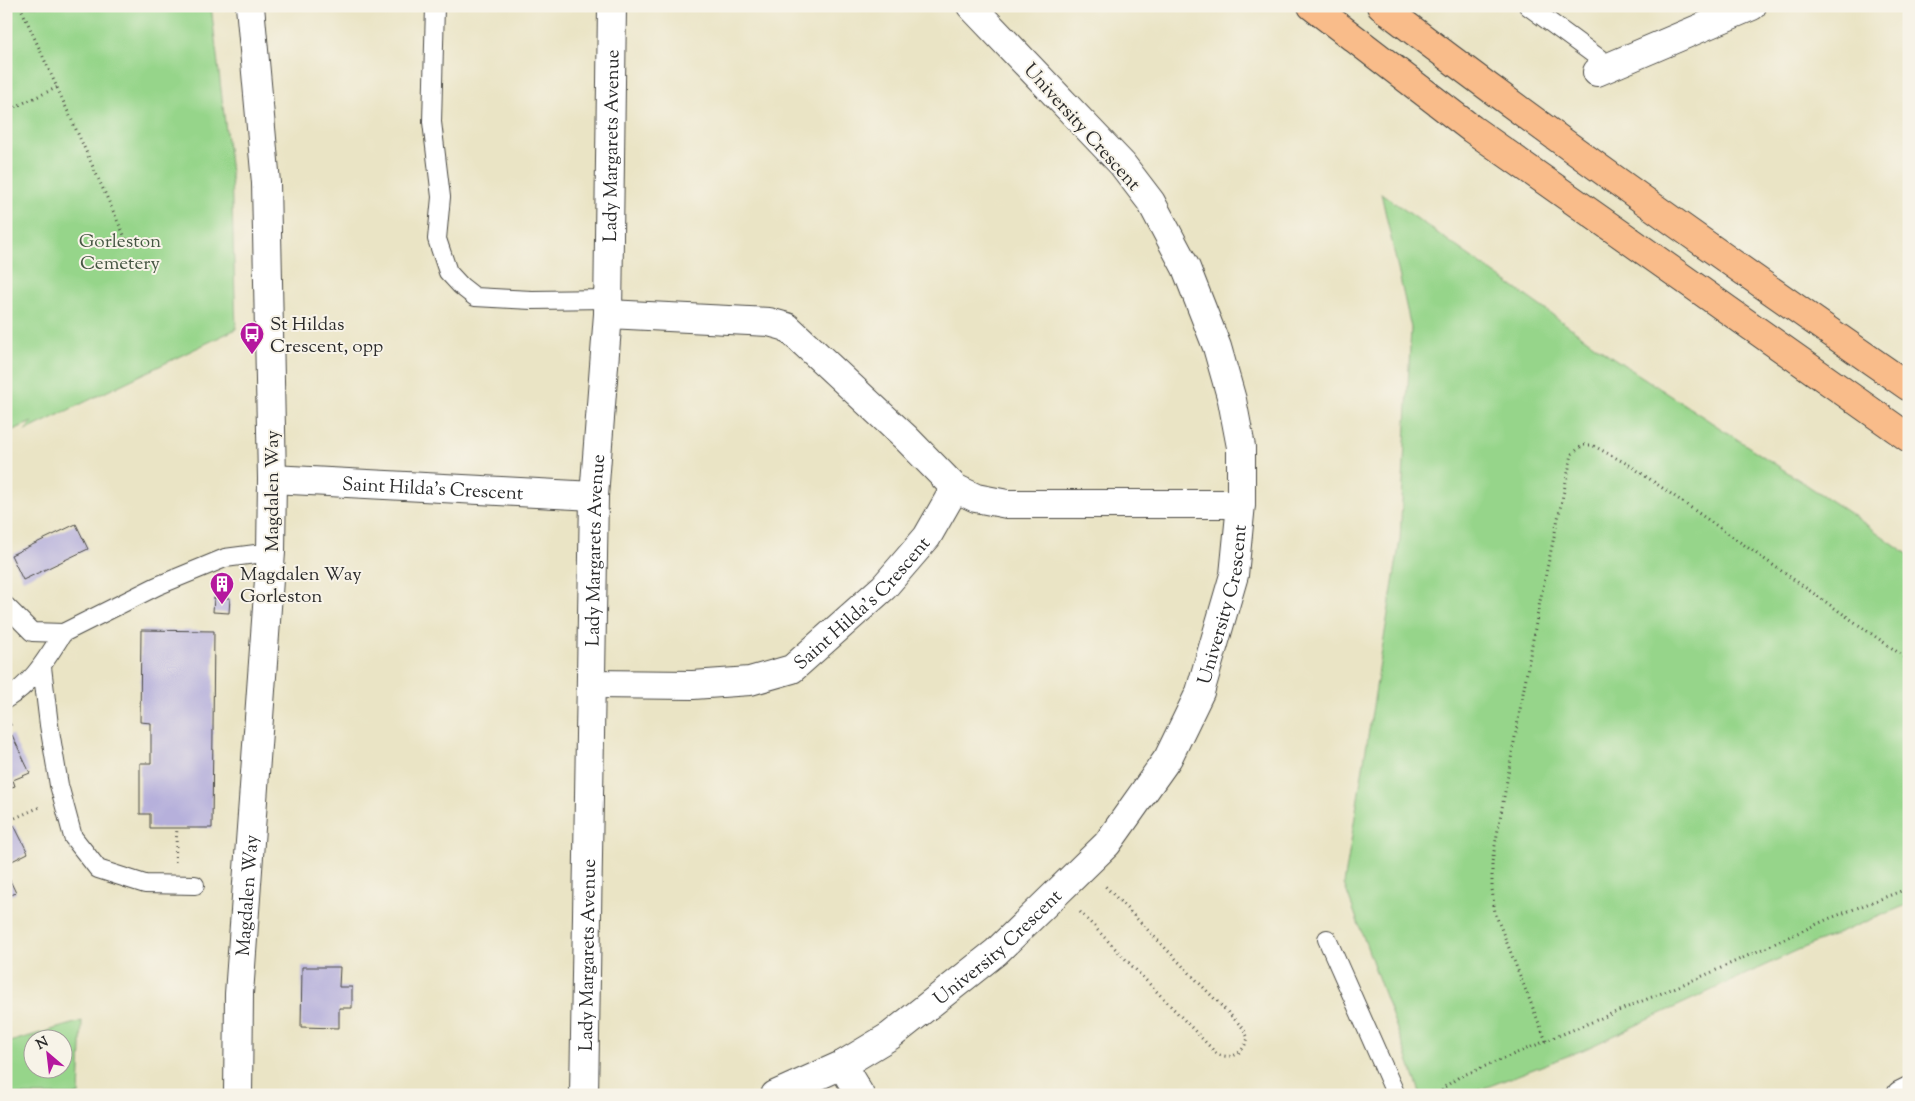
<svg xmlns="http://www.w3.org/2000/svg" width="1915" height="1101" font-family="'Sorts Mill Goudy',serif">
<rect width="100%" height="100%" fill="#f7f3e8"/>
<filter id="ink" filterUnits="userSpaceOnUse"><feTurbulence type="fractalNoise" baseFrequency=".02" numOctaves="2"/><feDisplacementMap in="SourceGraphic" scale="10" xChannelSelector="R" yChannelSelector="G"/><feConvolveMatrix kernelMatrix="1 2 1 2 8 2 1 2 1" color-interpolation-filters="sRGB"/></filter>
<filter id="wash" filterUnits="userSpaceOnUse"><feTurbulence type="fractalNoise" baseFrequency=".0096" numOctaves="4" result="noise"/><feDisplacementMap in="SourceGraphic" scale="20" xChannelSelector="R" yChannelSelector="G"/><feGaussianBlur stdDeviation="1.12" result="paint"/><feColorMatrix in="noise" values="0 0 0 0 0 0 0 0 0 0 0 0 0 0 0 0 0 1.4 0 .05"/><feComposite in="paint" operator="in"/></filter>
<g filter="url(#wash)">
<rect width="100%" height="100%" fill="#eae4c5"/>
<path fill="#96d58a" stroke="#60805a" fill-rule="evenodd" d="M6 6H211L231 173 236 329 25 431 32 422 6 433Z
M1381 193 1609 355 1854 516 1909 555V904L1798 950 1583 1050 1466 1095H1421L1344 884 1400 540 1411 328Z
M82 1021 79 1095H6V1043ZM32 1038H62V1068H32Z"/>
<g id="blocks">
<path fill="#b6b0db" d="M76 524 88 549 23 580 11 555Z
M214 598H230L229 613 213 612Z
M141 630 214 631 212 828H150V814H140V763H151V723L140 722Z
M12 735 30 773 13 780 15 786 6 789V737Z
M14 825 28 853 6 864V829Z
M6 872 16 893 6 897Z
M302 967H340L339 987H352V1008H339V1028L301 1027Z"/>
</g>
</g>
<g filter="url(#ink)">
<use href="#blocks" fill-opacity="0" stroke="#484742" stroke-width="1"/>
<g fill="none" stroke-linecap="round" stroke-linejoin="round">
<defs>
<path id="lane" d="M435 6 432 122 441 197 437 239 448 272 461 286 475 297 532 300 608 299
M1528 6 1611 67
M6 606 32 632 63 633 157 586 225 558 271 552
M42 667 49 725 59 785 73 837 98 869 145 884 195 885
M6 699C34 682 46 659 63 633
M1327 939 1396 1095"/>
<g id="street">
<path d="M1597 72 1752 6"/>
<path d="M608 314 769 322 787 327 906 438 955 488 976 498 1007 504H1241"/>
<path id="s1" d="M272 479 594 496"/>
<path id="s2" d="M591 684 693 685 750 681 792 669 884 587 927 537 955 488"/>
<path d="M842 1065 860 1095"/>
<path id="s3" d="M238 1095 239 994 271 552 272 479 266 183 250 6"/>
<path id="s4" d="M584 1095 594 496 608 314 612 6"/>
<path id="s5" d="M775 1095 842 1065 890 1036 996 952 1107 844 1168 758 1200 692 1234 575 1241 504V447L1232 400 1217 347 1186 268 1151 202 1122 164 971 6"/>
<path d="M1901 1095 1909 1091"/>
</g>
<path id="highway" d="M1312 6 1472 129 1909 438
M1381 6C1553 138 1731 263 1909 387"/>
</defs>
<use href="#lane" stroke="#484742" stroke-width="20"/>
<use href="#street" stroke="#484742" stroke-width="30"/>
<use href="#highway" stroke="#484742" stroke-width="30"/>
<path stroke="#484742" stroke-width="3" stroke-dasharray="1 4" stroke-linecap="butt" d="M20 6 128 244
M6 111 58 87
M6 727 13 723
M6 822 40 807
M175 862 177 828
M1080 912 1217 1054C1233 1060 1242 1054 1248 1038L1243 1028 1105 886
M1546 1041 1495 913 1492 889V862L1540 601 1572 454 1583 445H1592L1631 466 1909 660
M1440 1095 1443 1088 1459 1077 1710 973 1828 919 1909 888"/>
<use href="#lane" stroke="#fff" stroke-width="18"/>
<use href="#street" stroke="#fff" stroke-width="28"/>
<use href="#highway" stroke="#f9bc8a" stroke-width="28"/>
</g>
</g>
<defs>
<symbol id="bus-pin" viewBox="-11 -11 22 30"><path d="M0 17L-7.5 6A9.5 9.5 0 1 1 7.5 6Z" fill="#b5179e" stroke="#f7f3e8"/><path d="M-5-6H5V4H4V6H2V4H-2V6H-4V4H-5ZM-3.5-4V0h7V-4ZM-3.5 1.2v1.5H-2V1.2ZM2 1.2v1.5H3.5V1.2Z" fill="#fff"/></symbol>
<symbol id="building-pin" viewBox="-11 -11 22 30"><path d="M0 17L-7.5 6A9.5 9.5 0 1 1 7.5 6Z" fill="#b5179e" stroke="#f7f3e8"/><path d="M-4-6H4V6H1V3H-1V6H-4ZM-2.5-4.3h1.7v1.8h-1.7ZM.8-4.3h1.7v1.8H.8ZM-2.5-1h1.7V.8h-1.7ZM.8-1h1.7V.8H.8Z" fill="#fff"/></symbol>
</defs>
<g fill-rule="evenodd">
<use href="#bus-pin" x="238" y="320" width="28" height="38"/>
<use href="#building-pin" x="208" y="570" width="28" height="38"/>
</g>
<g text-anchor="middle" stroke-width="4" stroke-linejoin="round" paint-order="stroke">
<g font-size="19" fill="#2b2b2b" stroke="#f7f3e8">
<text transform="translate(1083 126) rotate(48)" y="7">University Crescent</text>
<text dy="7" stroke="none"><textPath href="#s4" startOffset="950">Lady Margarets Avenue</textPath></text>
<text dy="7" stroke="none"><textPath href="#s1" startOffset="161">Saint Hilda's Crescent</textPath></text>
<text transform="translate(271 491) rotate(-90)" y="7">Magdalen Way</text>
<text dy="7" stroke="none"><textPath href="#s4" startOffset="545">Lady Margarets Avenue</textPath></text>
<text dy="7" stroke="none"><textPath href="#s2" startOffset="299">Saint Hilda's Crescent</textPath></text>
<text dy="7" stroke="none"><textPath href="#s5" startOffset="689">University Crescent</textPath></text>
<text dy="7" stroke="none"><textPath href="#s3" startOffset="200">Magdalen Way</textPath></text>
<text dy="7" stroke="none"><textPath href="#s5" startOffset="269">University Crescent</textPath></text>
<text dy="7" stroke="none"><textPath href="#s4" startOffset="140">Lady Margarets Avenue</textPath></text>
</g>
<g font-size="19" fill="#465643" stroke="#f7f3e8">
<text x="120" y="247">Gorleston<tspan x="120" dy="22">Cemetery</tspan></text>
</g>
<g font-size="19" fill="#2b2b2b" stroke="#f7f3e8" text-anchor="start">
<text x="270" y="330">St Hildas<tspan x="270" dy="22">Crescent, opp</tspan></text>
<text x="240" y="580">Magdalen Way<tspan x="240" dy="22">Gorleston</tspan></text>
</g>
</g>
<rect width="1915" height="1101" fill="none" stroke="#f7f3e8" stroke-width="25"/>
<g transform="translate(48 1054) rotate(332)"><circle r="24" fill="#f7f3e8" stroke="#a5a39c"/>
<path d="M0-4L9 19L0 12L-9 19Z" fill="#b5179e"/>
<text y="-8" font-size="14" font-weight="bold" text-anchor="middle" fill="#2b2b2b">N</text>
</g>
</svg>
